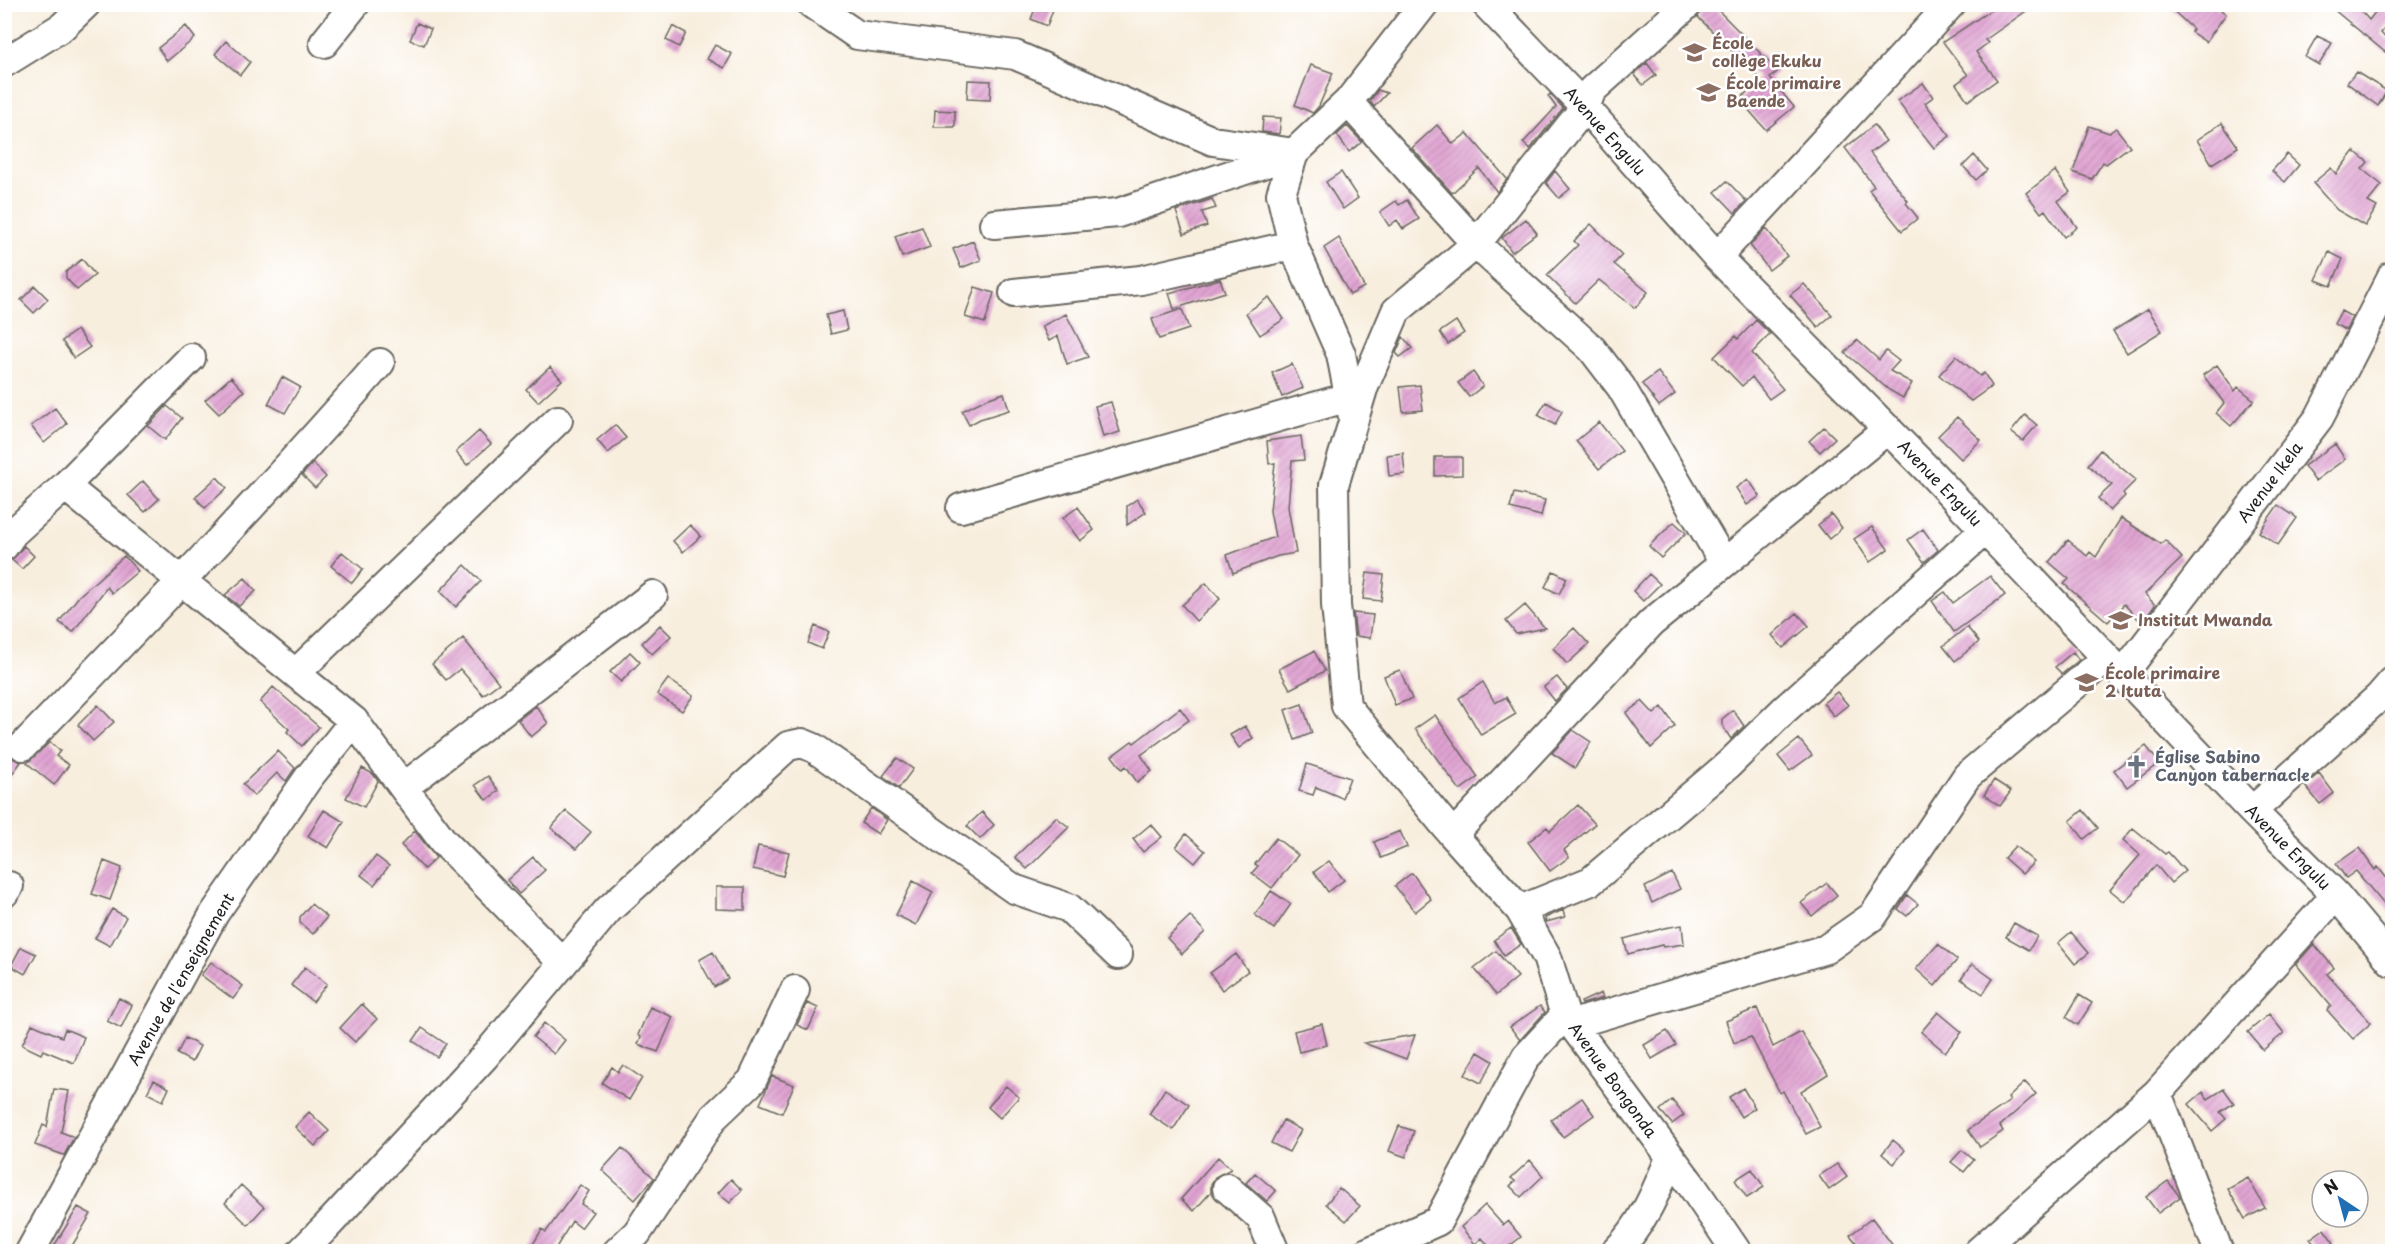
<svg xmlns="http://www.w3.org/2000/svg" width="2397" height="1256" font-family="'Playpen Sans',sans-serif">
<defs>
<pattern id="building-hatch" width="6" height="6" patternUnits="userSpaceOnUse" patternTransform="scale(1.5)"><rect width="6" height="6" fill="#e0a3d2"/><path d="M-1 1l2-2M0 6l6-6M5 7l2-2" fill="none" stroke="#c08cb4"/></pattern>
</defs>
<rect width="100%" height="100%" fill="#fff"/>
<filter id="ink" filterUnits="userSpaceOnUse"><feTurbulence type="fractalNoise" baseFrequency=".0167" numOctaves="2"/><feDisplacementMap in="SourceGraphic" scale="12" xChannelSelector="R" yChannelSelector="G"/><feConvolveMatrix kernelMatrix="1 2 1 2 8 2 1 2 1" color-interpolation-filters="sRGB"/></filter>
<filter id="wash" filterUnits="userSpaceOnUse"><feTurbulence type="fractalNoise" baseFrequency=".008" numOctaves="4" result="noise"/><feDisplacementMap in="SourceGraphic" scale="24" xChannelSelector="R" yChannelSelector="G"/><feGaussianBlur stdDeviation="1.35" result="paint"/><feColorMatrix in="noise" values="0 0 0 0 0 0 0 0 0 0 0 0 0 0 0 0 0 1.4 0 .05"/><feComposite in="paint" operator="in"/></filter>
<g filter="url(#wash)">
<rect width="100%" height="100%" fill="#f8eede"/>
<g id="blocks">
<path fill="url(#building-hatch)" d="M1037 4H1055L1047 26 1031 19Z
M1704 4H1712L1778 71 1770 78 1794 107 1766 130 1740 100 1759 78 1698 17Z
M2000 4H2036L1985 40 1988 43 1976 52 1997 80 1968 101 1956 84 1968 75 1943 42Z
M2166 4H2213L2226 14 2206 42 2191 32 2193 29Z
M2327 4H2355L2369 20 2380 6 2392 16V19L2381 33 2392 45 2385 52Z
M417 23 431 29 424 45 410 40Z
M186 26 195 38 167 61 158 48Z
M673 26 686 33 679 47 666 40Z
M2317 36 2332 43 2319 65 2305 57Z
M226 41 250 62 240 75 215 54Z
M715 45 732 54 724 68 707 59Z
M1647 63 1656 75 1643 85 1634 74Z
M1311 65 1333 73 1319 106 1313 113 1295 105Z
M2356 72 2387 91 2378 106 2347 83Z
M968 80 991 81 990 100 967 99Z
M1923 83 1933 97 1925 103 1950 136 1934 148 1897 101Z
M1378 90 1387 93 1374 107 1370 101Z
M1550 94 1563 108 1530 149 1523 143 1556 107 1548 96Z
M935 110 955 111V127H934Z
M1263 117 1281 118 1279 134 1262 132Z
M2222 123 2238 147 2212 164 2197 140Z
M1437 125 1453 144 1467 133 1507 179 1497 192 1479 168 1452 193 1412 148Z
M1874 125 1886 141 1870 153 1908 201 1906 203 1918 218 1902 231 1869 190 1874 186 1845 148Z
M1347 126 1362 142 1349 152 1337 135Z
M2089 126 2109 133 2116 128 2130 146 2106 164 2103 162 2092 179 2073 172Z
M2354 151 2368 162 2362 169 2382 185 2368 202 2377 207 2365 226 2337 210 2313 183 2331 168 2336 174Z
M2287 154 2299 165 2285 182 2272 171Z
M1974 155 1987 170 1976 180 1963 166Z
M1555 171 1570 189 1559 198 1546 183Z
M2055 171 2070 192 2058 201 2077 227 2064 237 2045 210 2041 213 2026 193Z
M1341 172 1358 198 1343 209 1326 182Z
M1727 181 1746 201 1735 213 1715 192Z
M1212 199 1216 208 1202 212 1207 226 1184 234 1176 211Z
M1407 200 1419 219 1403 229 1397 220 1389 226 1380 212 1396 201 1399 205Z
M1526 219 1537 233 1512 252 1502 238Z
M1591 224 1622 255 1614 264 1648 292 1635 308 1599 280 1575 303 1547 275 1578 245 1574 241Z
M922 227 930 247 902 257 895 236Z
M1766 228 1787 256 1769 270 1750 245Z
M1339 238 1364 287 1350 295 1324 248Z
M973 241 981 260 961 268 953 249Z
M2329 252 2343 259 2331 286 2316 280Z
M82 259 95 275 77 290 66 278V272Z
M1220 279 1225 292 1174 309 1169 293Z
M1804 284 1832 315 1818 327 1790 295Z
M35 286 48 299 34 313 21 300Z
M975 287 994 293 985 323 965 317Z
M1269 297 1284 319 1260 335 1246 313Z
M1182 309 1189 329 1159 339 1152 319Z
M2148 309 2162 331 2127 353 2113 331Z
M843 311 847 330 831 334 826 315Z
M2341 311 2352 317 2346 330 2334 324Z
M1066 314 1088 357 1067 364 1058 336 1049 341 1042 326Z
M1756 320 1770 334 1752 353 1783 389 1769 399 1752 377 1742 386 1714 357 1736 336 1738 339Z
M1456 321 1464 333 1448 344 1440 332Z
M77 330 90 347 74 358 62 341Z
M1403 337 1412 348 1400 357 1396 353Z
M1857 340 1879 360 1886 351 1899 361 1890 371 1912 383 1903 398 1889 390 1845 353Z
M1956 356 1980 376 1984 373 1992 386 1971 401 1939 375Z
M1292 364 1303 388 1282 397 1272 373Z
M2217 365 2235 391 2238 387 2254 400 2231 426 2216 413 2224 403 2203 375Z
M550 367 562 380 538 402 526 389Z
M1473 372 1483 386 1469 397 1458 383Z
M1658 372 1675 394 1659 406 1642 384Z
M231 377 244 391 219 414 205 400Z
M282 377 300 387 285 413 268 404Z
M1420 385 1423 410 1403 412 1400 387Z
M1004 393 1009 410 980 419 969 425 962 411 986 399Z
M1111 402 1120 432 1103 437 1095 406Z
M1546 402 1562 411 1555 425 1538 415Z
M167 406 182 418 165 440 148 426Z
M55 408 67 424 44 443 31 426Z
M2025 415 2037 425 2023 441 2011 432Z
M1957 417 1981 440 1961 459 1938 436Z
M1599 422 1622 451 1599 469 1576 441Z
M615 425 626 438 608 453 597 440Z
M1824 427 1835 438 1820 452 1809 441Z
M479 431 491 444 467 465 456 452Z
M1301 436 1304 460 1292 461 1288 507 1296 553 1278 556 1233 573 1227 555 1275 537 1270 511 1275 463 1269 464 1267 441Z
M2335 444 2345 459 2315 481 2304 466Z
M2100 450 2136 480 2123 493 2125 496 2110 511 2098 498 2112 485 2088 465Z
M1403 453 1405 474 1389 476 1387 455Z
M1435 457H1462V475L1435 476Z
M313 463 326 477 315 488 302 475Z
M217 477 227 488 205 508 195 497Z
M1748 479 1760 496 1747 505 1736 488Z
M143 481 159 499 145 512 128 495Z
M1514 493 1545 500 1541 516 1510 508Z
M1137 499 1146 512 1127 525V506Z
M2278 505 2297 518 2278 545 2259 532Z
M1078 507 1094 530 1080 541 1063 518Z
M1831 514 1842 528 1829 539 1818 525Z
M2121 518 2161 544 2165 540 2182 558 2145 594 2155 605 2142 623 2124 604 2108 622 2064 584 2069 579 2049 562 2068 540 2087 556 2090 552 2096 557Z
M1674 522 1686 533 1661 558 1649 546Z
M690 525 701 536 683 552 673 541Z
M1872 527 1888 549 1870 562 1854 539Z
M1923 529 1938 550 1924 562 1908 540Z
M24 546 34 556 22 569 12 560Z
M342 552 363 569 352 583 331 566Z
M124 556 138 571 112 593 107 587 73 632 59 622 79 596Z
M465 565 481 581 456 607 440 591Z
M1553 571 1567 578 1559 594 1545 587Z
M1367 573 1384 575 1381 601 1363 599Z
M1649 574 1660 584 1643 601 1633 591Z
M1990 576 2005 595 1954 632 1932 601 1945 592 1953 603Z
M245 578 256 591 239 606 225 595Z
M1206 583 1220 599 1196 621 1182 605Z
M1525 605 1545 628 1516 634 1506 621Z
M1353 613 1373 615 1370 638 1356 636Z
M1797 613 1809 626 1783 648 1772 635Z
M660 625 671 636 652 654 642 643Z
M815 626 829 632 822 649 808 643Z
M1967 627 1979 642 1955 661 1943 646Z
M1574 628 1589 644 1567 664 1553 648Z
M463 638 499 683 483 695 460 669 446 680 432 664Z
M1314 651 1325 671 1290 689 1279 669Z
M630 652 640 662 621 682 610 672Z
M2073 652 2079 660 2062 674 2055 667Z
M1400 670 1412 699 1395 705 1384 676Z
M1557 677 1567 689 1555 701 1544 687Z
M668 679 693 696 682 711 657 694Z
M1483 682 1495 703 1506 697 1516 714 1481 735 1459 698Z
M273 687 319 727 302 746 287 732 289 729 260 702Z
M1837 692 1848 705 1834 716 1823 703Z
M1642 701 1654 714 1662 707 1675 726 1651 748 1626 713Z
M1302 704 1312 733 1295 740 1285 710Z
M98 705 114 722 93 741 78 725Z
M536 706 548 723 531 737 518 720Z
M1180 708 1189 720 1141 755 1152 771 1137 782 1126 766 1122 769 1112 756 1132 741 1134 743Z
M1733 710 1744 726 1731 739 1722 725V719Z
M1435 715 1478 777 1460 790 1415 729Z
M1245 726 1253 738 1239 748 1230 735Z
M4 729 11 734 7 741V751L12 758 21 762 4 785Z
M1573 730 1591 742 1575 768 1552 753Z
M1799 739 1812 755 1790 771 1778 756Z
M50 742 60 751 56 756 69 765 54 785 27 763Z
M2146 746 2159 763 2127 787 2114 770Z
M278 751 295 768 286 781 277 773 254 796 243 784Z
M897 758 913 769 899 788 883 776Z
M1307 764 1350 778 1342 798 1316 787 1313 795 1299 791Z
M362 768 373 774 378 781 364 807 346 798Z
M2319 773 2334 793 2320 804 2305 786Z
M488 776 499 791 486 800 475 785Z
M1994 780 2011 791 2000 806 1984 795Z
M1578 805 1595 824 1564 850 1569 857 1550 871 1528 842 1547 827 1550 831Z
M871 808 887 820 878 834 861 823Z
M324 810 344 822 328 848 308 836Z
M2083 810 2098 828 2084 839 2070 821Z
M566 811 591 832 576 849 551 828Z
M982 812 994 825 980 839 967 826Z
M1056 817 1069 827 1027 869 1015 857Z
M1151 824 1162 837 1143 852 1133 839Z
M2133 828 2165 854 2168 852 2185 871 2171 883 2156 865 2125 902 2110 890 2140 855 2123 840Z
M415 831 436 858 424 869 401 845Z
M1400 831 1407 847 1381 858 1374 842Z
M1186 834 1205 851 1195 863 1176 847Z
M1276 838 1298 855 1272 888 1252 873 1258 866 1255 864Z
M758 846 789 852 783 876 753 869Z
M2015 846 2034 862 2022 874 2004 858Z
M2359 848 2375 870 2378 867 2392 885V914L2356 871 2346 878 2336 864Z
M376 856 389 866 374 885 361 875Z
M533 857 545 870 519 894 507 880Z
M104 861 122 868 110 900 92 894Z
M1329 861 1344 880 1328 892 1314 872Z
M1412 873 1431 899 1415 912 1395 886Z
M1672 873 1680 889 1652 903 1645 887Z
M913 881 933 892 916 925 896 915Z
M1827 883 1837 895 1812 916 1801 903Z
M716 887H745V910L716 909Z
M1271 891 1291 904 1274 929 1255 915Z
M1907 895 1918 904 1907 916 1898 909Z
M311 904 327 917 313 934 300 923V917Z
M112 909 126 917 110 946 95 938Z
M1563 910 1565 917 1546 922 1545 918Z
M1190 916 1205 932 1182 954 1167 938Z
M2014 923 2037 936 2029 950 2006 937Z
M1682 925 1684 944 1663 947 1662 945 1628 954 1624 939 1664 928Z
M1511 928 1521 944 1504 956 1494 940Z
M2071 932 2089 953 2075 964 2058 943Z
M1938 944 1957 960 1935 986 1916 969Z
M2314 944 2334 968 2327 974 2371 1023 2353 1039 2327 1010 2331 1006 2296 964Z
M21 947 36 954 25 974 11 966Z
M1496 951 1518 977 1496 995 1474 968Z
M713 952 728 979 714 987 699 960Z
M1236 954 1248 971 1222 990 1210 973Z
M211 962 243 986 233 999 201 975Z
M1972 964 1993 979 1983 994 1961 979Z
M305 967 327 984 313 1002 291 985Z
M1601 993 1603 998 1582 1004 1581 1002Z
M2079 995 2092 1003 2078 1025 2066 1017Z
M119 998 132 1005 121 1028 107 1021Z
M807 1003 818 1008 808 1030 797 1025Z
M362 1004 377 1019 355 1042 340 1028Z
M1540 1006 1545 1012 1520 1040 1510 1027Z
M650 1007 673 1017 658 1052 638 1044 641 1037 638 1035Z
M1757 1008 1773 1047 1801 1032 1828 1074 1801 1091 1820 1127 1806 1134 1783 1091 1780 1093 1751 1037 1734 1043 1726 1021Z
M1938 1012 1962 1032 1945 1052 1921 1032Z
M2269 1014 2284 1033 2263 1050 2248 1032Z
M544 1023 565 1040 554 1054 533 1037Z
M32 1024 62 1037 65 1029 84 1037 74 1063 43 1050 41 1054 22 1045Z
M1322 1024 1327 1045 1299 1052 1294 1031Z
M422 1028 446 1044 437 1057 413 1041Z
M1667 1031 1676 1045 1652 1059 1644 1045Z
M1415 1035 1406 1059 1364 1043Z
M185 1038 200 1046 192 1062 177 1054Z
M1478 1052 1493 1061 1481 1083 1465 1075Z
M623 1065 642 1078 629 1100 602 1083 612 1067 618 1072Z
M772 1076 794 1085 782 1113 760 1104Z
M154 1080 169 1088 163 1101 147 1093Z
M2025 1082 2036 1094 2000 1126 2003 1131 1980 1147 1968 1130 2010 1101 2008 1098Z
M1006 1086 1019 1097 1000 1118 988 1107Z
M1743 1088 1755 1108 1741 1117 1729 1097Z
M54 1089 69 1091 61 1132 74 1137 64 1155 35 1145 43 1125 47 1127Z
M1165 1089 1189 1105 1173 1130 1149 1114Z
M2224 1089 2234 1103 2220 1112 2226 1119 2212 1131 2189 1104 2203 1092 2208 1099Z
M1582 1098 1594 1115 1563 1137 1551 1120Z
M1672 1100 1684 1115 1672 1124 1660 1110Z
M309 1112 329 1131 315 1146 295 1127Z
M1283 1120 1301 1130 1289 1152 1271 1143Z
M1399 1126 1414 1131 1406 1157 1389 1151Z
M1893 1140 1905 1150 1894 1164 1882 1154Z
M622 1148 654 1178 635 1200 602 1170Z
M1962 1150 1974 1160 1964 1172 1951 1162Z
M1218 1157 1231 1169 1215 1177 1211 1184V1192L1194 1211 1181 1199Z
M1530 1160 1543 1176 1521 1197 1510 1186 1515 1181 1511 1178Z
M1837 1164 1847 1177 1829 1190 1819 1176Z
M1752 1169 1764 1187 1747 1198 1735 1180Z
M1255 1173 1276 1191 1267 1201 1246 1183Z
M2248 1178 2265 1208 2245 1219 2228 1189Z
M731 1179 742 1190 730 1203 718 1193Z
M2168 1181 2180 1197 2158 1213 2146 1197Z
M241 1185 264 1207 248 1225 225 1203Z
M580 1185 589 1191 581 1204 593 1212 581 1228 572 1221 554 1251H529L542 1229 546 1232Z
M1339 1188 1360 1206 1346 1221 1326 1204Z
M1485 1205 1503 1225 1508 1221 1521 1237 1503 1251H1493L1482 1238 1475 1244 1461 1227Z
M78 1207 91 1214 69 1251H63L54 1246Z
M1872 1218 1897 1251H1863L1850 1235Z
M2324 1229 2334 1243 2320 1251 2310 1239Z"/>
</g>
</g>
<g filter="url(#ink)">
<use href="#blocks" fill-opacity="0" stroke="#696660" stroke-width="1.5"/>
<g fill="none" stroke-linecap="round" stroke-linejoin="round">
<defs>
<path id="minor" d="M812 4 857 35 1015 55 1213 141 1294 153
M1486 4 1585 107 1717 257 1930 472 2252 811 2336 895 2392 962
M1688 4 1592 90 1585 107 1476 244 1396 311 1363 389 1334 485 1336 605 1346 706 1453 835 1520 910 1547 957 1565 1015 1690 1183 1737 1252
M324 43 355 4
M4 63 62 27 86 4
M1348 102 1476 244 1592 349 1621 387 1724 563
M994 224 1118 213 1289 155
M1717 257 1951 4
M1014 293 1141 280 1293 245
M1353 417 1341 354 1293 245 1281 194 1294 153 1348 102 1424 4
M65 486 354 721 443 841 563 963
M961 508 1349 397
M4 546 13 533 65 486 191 358
M296 673 558 420
M2123 674 2319 418 2392 276
M23 746C144 621 265 495 380 363
M404 787 653 595
M2252 811 2379 697 2392 682
M1453 835 1651 623 1888 429
M4 893 9 886
M1520 910 1591 881 1729 764 1784 710 1985 530
M1573 1024 1826 949 1873 916 1967 776 2107 658
M2157 1093 2219 1252
M1227 1188 1261 1218 1275 1252
M30 1252 214 914 309 777 354 721
M301 1252 327 1226 485 1056 608 910 788 746 802 743 814 748 1014 889 1069 908 1118 955
M617 1252 637 1233 714 1117 752 1081 795 990
M1368 1252 1438 1221 1526 1057 1565 1015
M1615 1252C1643 1225 1656 1192 1670 1158
M1978 1252 2157 1093 2336 895"/>
</defs>
<use href="#minor" stroke="#696660" stroke-width="32"/>
<use href="#minor" stroke="#fff" stroke-width="28"/>
</g>
</g>
<defs>
<symbol id="university-bare" viewBox="-9 -9 18 18"><path d="M0-5L7-2L0 1L-7-2ZM-4 1L0 2.5L4 1V4Q0 6-4 4Z" fill="#8d6e63" stroke="#fff" stroke-width="2.5" paint-order="stroke"/></symbol>
<symbol id="school-bare" viewBox="-9 -9 18 18"><path d="M0-5L7-2L0 1L-7-2ZM-4 1L0 2.5L4 1V4Q0 6-4 4Z" fill="#8d6e63" stroke="#fff" stroke-width="2.5" paint-order="stroke"/></symbol>
<symbol id="church-bare" viewBox="-9 -9 18 18"><path d="M-1.2-6h2.4v3.5h3.3v2.4h-3.3V6h-2.4V-.1h-3.3v-2.4h3.3Z" fill="#6b7280" stroke="#fff" stroke-width="2.5" paint-order="stroke"/></symbol>
</defs>
<g fill-rule="evenodd">
<use href="#university-bare" x="1678" y="36" width="33" height="33"/>
<use href="#school-bare" x="1692" y="76" width="33" height="33"/>
<use href="#school-bare" x="2104" y="604" width="33" height="33"/>
<use href="#school-bare" x="2070" y="666" width="33" height="33"/>
<use href="#church-bare" x="2120" y="750" width="33" height="33"/>
</g>
<g text-anchor="middle" stroke-width="5" stroke-linejoin="round" paint-order="stroke">
<g font-size="16" font-weight="bold" fill="#785e54" stroke="#fff" text-anchor="start">
<text x="1712" y="49">École<tspan x="1712" dy="18">collège Ekuku</tspan></text>
<text x="1726" y="89">École primaire<tspan x="1726" dy="18">Baende</tspan></text>
<text x="2138" y="626">Institut Mwanda</text>
<text x="2105" y="679">École primaire<tspan x="2105" dy="18">2 Ituta</tspan></text>
</g>
<g font-size="16" fill="#1c1c1c" stroke="#fff">
<text transform="translate(1605 131) rotate(48)" y="6">Avenue Engulu</text>
<text transform="translate(2270 482) rotate(-53)" y="6">Avenue Ikela</text>
<text transform="translate(1940 483) rotate(46)" y="6">Avenue Engulu</text>
<text transform="translate(2288 847) rotate(45)" y="6">Avenue Engulu</text>
<text transform="translate(181 979) rotate(-60)" y="6">Avenue de l'enseignement</text>
<text transform="translate(1613 1080) rotate(54)" y="6">Avenue Bongonda</text>
</g>
<g font-size="16" font-weight="bold" fill="#5b616d" stroke="#fff" text-anchor="start">
<text x="2155" y="763">Église Sabino<tspan x="2155" dy="18">Canyon tabernacle</tspan></text>
</g>
</g>
<rect width="2397" height="1256" fill="none" stroke="#fff" stroke-width="24"/>
<g transform="translate(2340 1199) rotate(324)"><circle r="28" fill="#ffffff" stroke="#a4a4a4" stroke-width="1.5"/>
<path d="M0-4.5L10 22L0 15L-10 22Z" fill="#1f6fb2"/>
<text y="-9" font-size="16" font-weight="bold" text-anchor="middle" fill="#1c1c1c">N</text>
</g>
</svg>
